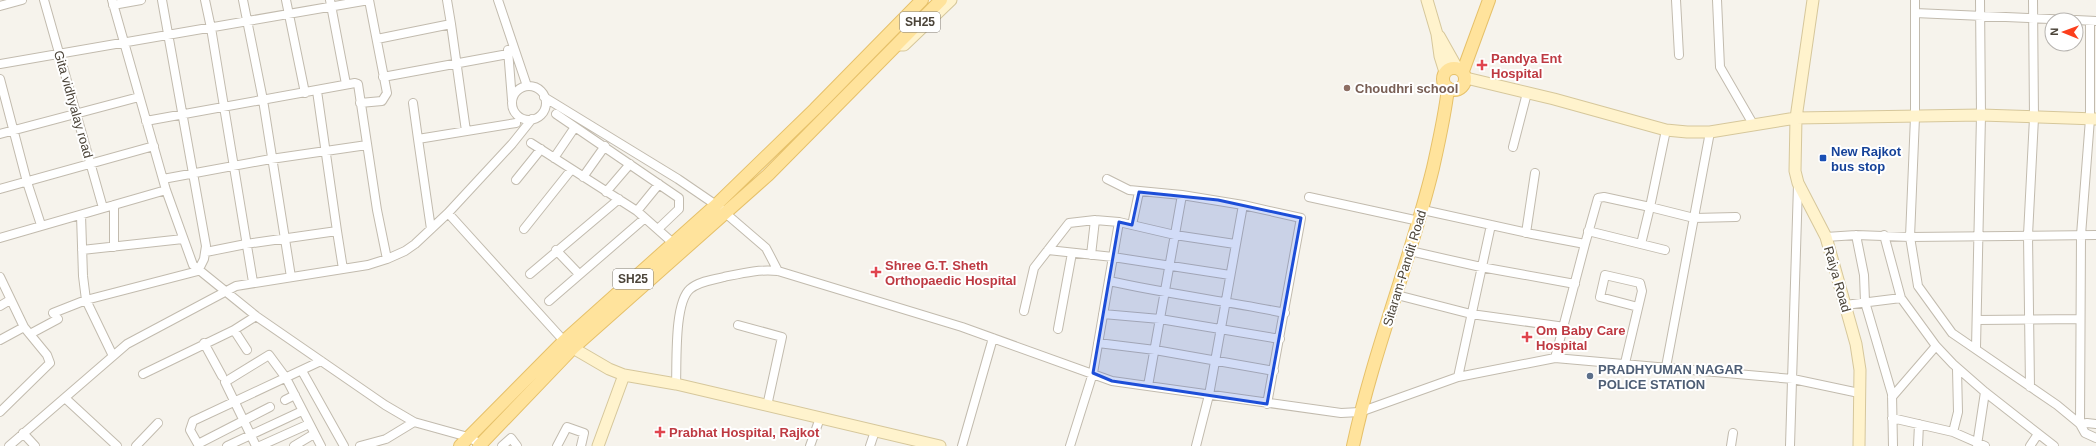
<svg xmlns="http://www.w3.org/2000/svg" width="2096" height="446" font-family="Helvetica,sans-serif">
<rect width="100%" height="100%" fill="#f6f3ec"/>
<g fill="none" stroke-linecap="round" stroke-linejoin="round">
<defs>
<path id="street" d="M44 0 103 208
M112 0 166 190 193 265 256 316 385 405 414 422 468 437 481 444
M205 0 211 28 253 282
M243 0 263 100 291 277
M286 0 305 93
M330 0 346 84
M498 0 527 86
M1676 0 1679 55
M1717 0 1720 67 1753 124
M1915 0V117L1910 237 1918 286 1952 333 2057 405 2080 424 2085 433 2096 438
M113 5 141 0
M0 6 22 0
M1915 13 2074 20
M2076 20 2096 21
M451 24 466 131
M377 39 451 24 447 0
M508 50 512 100
M0 64 369 0
M383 77 508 54
M0 79 27 182 41 225
M512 103a17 17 0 1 1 34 0a17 17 0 1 1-34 0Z
M544 97 678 179 716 205 766 248 778 271
M360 103 382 101 387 93 369 0
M413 103 418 139
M556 114 679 198V209L658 229
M146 121 355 83 358 84 377 210 387 259
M0 134 139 97
M531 143 637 211 673 243
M1513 147 1527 93
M554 158 575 127
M583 177 605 146
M163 179 271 159 367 145
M1107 179 1129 190 1182 195
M516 180 541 149
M0 189 154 146
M606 192 630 164
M1309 197 1419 221
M1423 210 1532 234 1585 244 1555 358
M637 211 659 184
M448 213 564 341
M81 215 83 276 86 300 113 356
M1132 225 1139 192
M431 229 418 139 516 123
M524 229 571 170
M337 231 343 269
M1588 231 1665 250
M1526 233 1535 173
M1856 235 1864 275 1865 302 1892 394 1893 446
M1884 235 1901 298 1936 346 1953 364 1985 392 2054 446
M1826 237 1856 235 1910 237 2096 235
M0 238 166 190
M1585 244 1598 198 1604 197 1650 207 1666 130
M1641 244 1650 207 1694 218 1736 217
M114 247V205
M82 250 183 239
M556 250 579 274
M1048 250 1113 257 1230 275
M1410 251 1481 267 1575 284
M206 252 246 244 337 231 317 91
M1091 255 1095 220
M530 274 619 199
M0 277 24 327 47 355 50 363 0 412
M1109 281C1167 294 1226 301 1285 313
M1397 295 1471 314 1565 327
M549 301 645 218
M1845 305 1901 298
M0 306 10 300
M1024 311 1034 268 1069 223 1095 220 1119 222 1175 235 1235 244
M53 313 86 300 198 271 204 259 206 246 162 0
M1103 314 1160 319 1280 339
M1977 320 2080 319
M738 325 782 337 767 406
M1058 329 1072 253
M234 330 247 350
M30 334 58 319
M0 340 24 327
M204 343 222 376
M1098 343 1155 350 1274 371
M1976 348 1981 115 1980 0
M1625 363 1642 291 1640 283 1605 275 1600 297 1638 307
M1666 367 1710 132
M302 371 344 446
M143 374 234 330 256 316
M1458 377 1491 225
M676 384C677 362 674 303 690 289 699 281 713 280 724 277 743 273 759 269 778 271L962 327 1112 381 1341 413 1360 412 1458 377 1555 358 1793 379 1859 393
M1148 386 1182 195 1243 205
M2030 387 2028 235 2034 118 2033 0
M1892 397 1936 346
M65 398 117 446
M285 400 295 395
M1892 418 1953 432 1985 446
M2080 424 2081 235 2090 119V21
M2080 424 2087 423 2096 424
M1953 432 1958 412 1957 369
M23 433 35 446
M198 444 270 407
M1977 445 1985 392
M9 446 127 344 236 286 368 265 387 259 405 251 415 244 448 213 512 144 532 119
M136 446 158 423
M199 446 190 430 193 421 321 361
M227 446 302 411
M256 446 225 382 269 355 286 378 321 446
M260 446 309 424
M294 446 314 434
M360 446 386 439 414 422
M502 446 511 438 517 446
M557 446 567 427 584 433 581 446
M810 446 820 418
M870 446 875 431
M962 446 993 338
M1070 446 1093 373 1119 222
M1196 446 1209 395 1243 205 1301 218 1267 404
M1731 446 1733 433
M1790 446 1798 185
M1918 446 1919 424
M2030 446 2038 434"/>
<path id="secondary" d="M1427 0 1437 34 1440 56 1445 72
M1813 0 1796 118 1795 171 1798 183 1826 237 1856 344 1860 370 1859 446
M1439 36 1457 68
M897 45H904L951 0
M1466 78 1554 99 1666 130 1687 132H1710L1796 118 1981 115 2096 119
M573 348 609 369 624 375 676 384 940 446
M598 446 624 375"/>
<path id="primary" d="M1443 79a11 11 0 1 1 22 0a11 11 0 1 1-22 0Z
M1463 71 1489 0
M460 446 564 341 716 205 815 109 922 0
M479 446 573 348 768 175 941 0
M1353 446C1373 352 1410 262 1433 168 1439 141 1445 115 1448 88"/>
</defs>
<use href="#street" stroke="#c2bbae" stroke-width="10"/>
<use href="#secondary" stroke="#d6c79b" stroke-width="13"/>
<use href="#primary" stroke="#e6c16a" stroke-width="14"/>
<use href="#street" stroke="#fff" stroke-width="8"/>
<use href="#secondary" stroke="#fff3cd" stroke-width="11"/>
<use href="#primary" stroke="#ffe39c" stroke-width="12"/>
</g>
<path fill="#1d4ed8" fill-opacity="0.2" stroke="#1d4ed8" stroke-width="3" stroke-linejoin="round" d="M1139 192 1218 200 1301 218 1267 404 1112 381 1093 373 1119 222 1132 225Z"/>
<g fill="#e0444e" stroke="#fff" stroke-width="1.5">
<path d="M1480 59h4v4h4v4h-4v4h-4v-4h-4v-4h4z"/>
<path d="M874 266h4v4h4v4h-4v4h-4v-4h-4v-4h4z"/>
<path d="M1525 331h4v4h4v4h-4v4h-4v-4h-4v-4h4z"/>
<path d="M658 426h4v4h4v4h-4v4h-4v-4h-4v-4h4z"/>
</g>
<circle fill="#8d6e63" stroke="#fff" stroke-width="1.5" cx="1347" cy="88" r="4"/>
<rect fill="#1a4fb4" stroke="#fff" stroke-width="1.5" x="1819" y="154" width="8" height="8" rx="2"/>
<circle fill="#5c6f8a" stroke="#fff" stroke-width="1.5" cx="1590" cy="376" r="4"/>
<g text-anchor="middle" stroke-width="4" stroke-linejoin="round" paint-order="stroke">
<g fill="#fff" stroke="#817c74" stroke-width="1">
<rect x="900" y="12" width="40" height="20" rx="3"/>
<rect x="613" y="269" width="40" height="20" rx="3"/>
</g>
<g font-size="12" font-weight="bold" fill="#4b4439">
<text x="920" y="26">SH25</text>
<text x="633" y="283">SH25</text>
</g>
<g font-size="13" font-weight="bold" fill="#be3a42" stroke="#fff" text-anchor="start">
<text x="1491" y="63">Pandya Ent<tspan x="1491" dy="15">Hospital</tspan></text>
<text x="885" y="270">Shree G.T. Sheth<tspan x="885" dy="15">Orthopaedic Hospital</tspan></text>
<text x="1536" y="335">Om Baby Care<tspan x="1536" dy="15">Hospital</tspan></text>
<text x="669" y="437">Prabhat Hospital, Rajkot</text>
</g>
<g font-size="13" font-weight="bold" fill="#785e54" stroke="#fff" text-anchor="start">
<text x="1355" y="93">Choudhri school</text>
</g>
<g font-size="13" fill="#4b4439" stroke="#fff">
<text transform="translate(74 104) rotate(74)" y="5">Gita vidhyalay road</text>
<text transform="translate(1404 268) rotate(-73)" y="5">Sitaram-Pandit Road</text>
<text transform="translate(1838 279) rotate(74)" y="5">Raiya Road</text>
</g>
<g font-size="13" font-weight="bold" fill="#164399" stroke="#fff" text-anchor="start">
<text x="1831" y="156">New Rajkot<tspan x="1831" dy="15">bus stop</tspan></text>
</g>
<g font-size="13" font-weight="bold" fill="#4e5e75" stroke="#fff" text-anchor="start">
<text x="1598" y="374">PRADHYUMAN NAGAR<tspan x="1598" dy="15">POLICE STATION</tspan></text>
</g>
</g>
<g transform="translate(2064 32) rotate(271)"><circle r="19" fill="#ffffff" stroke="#b7b4b0"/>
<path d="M0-3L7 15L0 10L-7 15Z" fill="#fc3f1d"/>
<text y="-6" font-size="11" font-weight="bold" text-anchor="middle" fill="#4b4439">N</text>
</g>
</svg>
